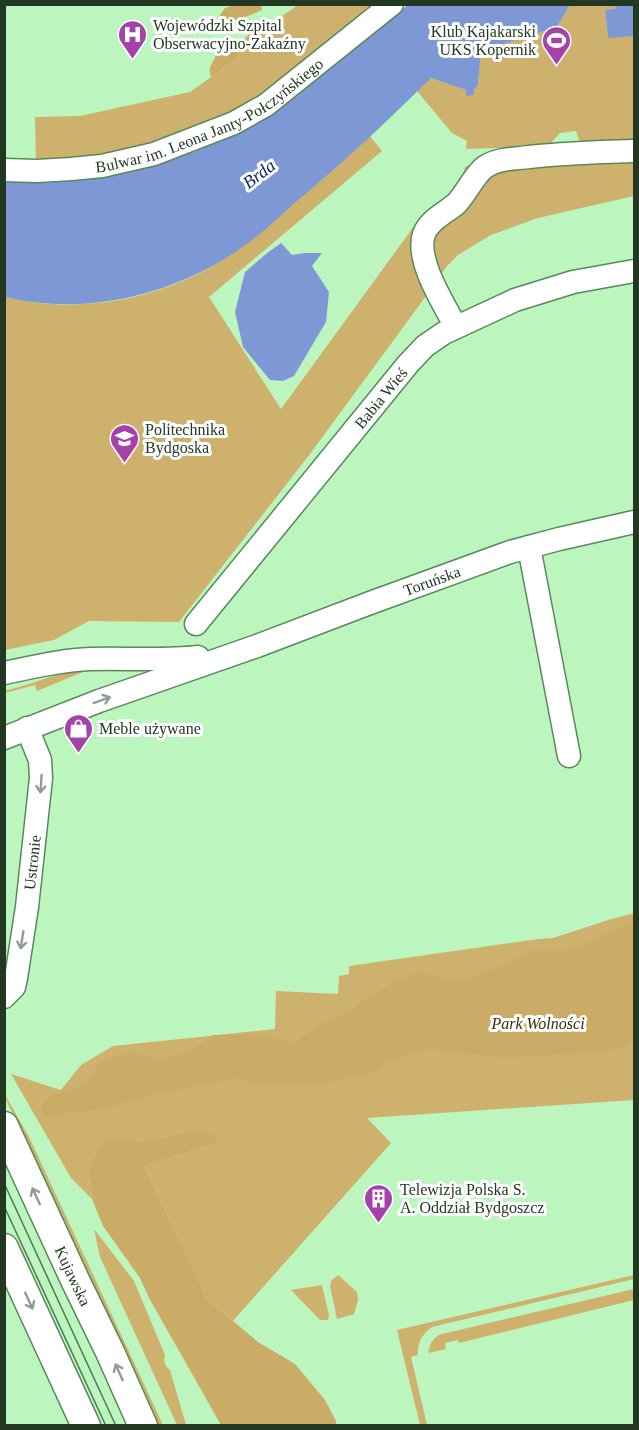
<svg xmlns="http://www.w3.org/2000/svg" width="639" height="1430" font-family="'Times New Roman',serif">
<rect width="100%" height="100%" fill="#bdf5bf"/>
<path fill="#cfb16e" d="M298 5H375L288 84 168 146 36 165 35 117 80 116 190 92 234 61 260 31Z
M570 5H613L618 8 605 10 608 37 634 36V142L586 144 579 140 576 131 560 133 548 146 466 149 467 141 452 133 417 91 431 78 466 90H474L478 85 481 51 557 27Z
M370 136 382 151 209 297 281 409 417 222 460 184 465 167 488 155 634 152V196L538 218 491 235 458 255 447 266 429 292 310 454 179 622 89 621 54 640 5 650V297C77 315 161 300 224 259 251 242 274 220 298 199 323 179 347 158 370 136Z
M71 670H82L83 672 37 691 35 685 5 693V691L26 685Z
M634 913V1100L367 1118 391 1143 233 1321 208 1300 144 1166 215 1144 186 1132 165 1137 139 1141 118 1137 89 1178 92 1199 71 1178 11 1074 61 1090 81 1065 113 1046 275 1029 276 991 338 994 339 976 349 974V966L538 939 553 938 608 920Z
M4 1093 29 1137 163 1425H155L5 1097Z
M94 1229 134 1281 165 1355C163 1361 165 1366 170 1370L186 1425H177L100 1257Z
M338 1275 357 1292 358 1300 354 1314 337 1319 330 1286 331 1281Z
M634 1275V1279L432 1327C422 1334 417 1343 418 1355L411 1357 427 1425H420L397 1330Z
M322 1285 329 1315 328 1320H320L291 1290Z
M634 1289V1300L459 1343 458 1340 445 1343 446 1349 428 1353C430 1343 433 1337 442 1334Z"/>
<path fill="#cbac67" d="M234 5H261L262 10C250 15 234 24 221 20L219 17 225 8Z
M253 32 258 33 234 61 211 77C207 66 213 65 216 54 223 49 232 46 240 42 245 39 248 34 253 32Z
M634 922V1040L621 1049 586 1053 504 1058 426 1049 382 1064 375 1072 323 1084H254L237 1078 165 1092 94 1111 66 1112 49 1119 43 1115 42 1106 49 1096 71 1090 89 1082 100 1062 129 1052 158 1059 188 1052 214 1035H264L293 1043 319 1025 348 1012 371 995 400 979 421 972 440 978 468 980 534 950H570Z
M186 1132C197 1132 211 1130 218 1140L215 1144 144 1166 208 1300 258 1342 295 1364 325 1400 336 1421V1425H221L149 1298 140 1278 103 1226 92 1199 89 1177 92 1161 102 1144 118 1137 139 1141 165 1137Z"/>
<path fill="#7d98d4" d="M408 5H570L557 27 481 51 478 85 474 90V95L466 96V90L431 78C405 103 379 129 352 153 336 168 320 181 304 195 288 208 273 224 256 237 187 292 91 318 5 297V176L157 163 197 151 240 131 275 110Z
M613 5H634V36L608 38 605 10 617 8Z
M281 243 292 255 305 253H322L312 266 329 292 326 322 294 376 283 381 270 380 243 347 235 312 245 272 266 254Z"/>
<g fill="none" stroke-linecap="round" stroke-linejoin="round">
<defs>
<g id="minor">
<path id="s1" d="M4 170 37 171 71 169 102 166 154 154 234 123 266 105 392 4"/>
<path d="M456 327C444 304 415 260 424 234 430 219 446 213 457 203 466 193 476 173 485 167 498 158 515 159 529 157 565 153 599 152 634 151"/>
<path d="M529 547 569 756"/>
<path id="s2" d="M196 624 408 364 425 346 444 333 515 300 573 282 634 271"/>
<path d="M4 673C33 667 62 660 91 659 127 658 163 661 198 657"/>
<path id="s3" d="M4 738 99 701 257 646 370 603 510 552 559 539 634 522"/>
<path id="s4" d="M4 997 14 987 16 978 27 907 41 778 40 760 27 728"/>
</g>
<g id="major">
<path id="s5" d="M4 1126 75 1280 110 1352 143 1426"/>
<path d="M4 1248 86 1426"/>
</g>
</defs>
<use href="#minor" stroke="#568a5a" stroke-width="25"/>
<use href="#major" stroke="#568a5a" stroke-width="31"/>
<use href="#minor" stroke="#fff" stroke-width="22"/>
<use href="#major" stroke="#fff" stroke-width="28"/>
<path stroke="#547555" stroke-width="1.5" d="M4 1183 116 1426
M4 1206 106 1426"/>
</g>
<defs><path id="oneway-shaft" d="M-6 0H5M1.5-3L5.5 0L1.5 3" fill="none" stroke-width="1.6" stroke-linecap="round" stroke-linejoin="round" transform="scale(1.5)"/></defs>
<g stroke="#909c91">
<use href="#oneway-shaft" transform="translate(102 700) rotate(-20)"/>
<use href="#oneway-shaft" transform="translate(41 784) rotate(94)"/>
<use href="#oneway-shaft" transform="translate(22 940) rotate(99)"/>
<use href="#oneway-shaft" transform="translate(36 1196) rotate(-115)"/>
<use href="#oneway-shaft" transform="translate(29 1301) rotate(65)"/>
<use href="#oneway-shaft" transform="translate(119 1372) rotate(-114)"/>
</g>
<defs>
<symbol id="hospital-pin" viewBox="-11 -11 22 30"><path d="M0 17L-7.5 6A9.5 9.5 0 1 1 7.5 6Z" fill="#a442a9" stroke="#fff"/><path d="M-5-5h3v3.5h4V-5h3V5h-3V1.5h-4V5h-3Z" fill="#fff"/></symbol>
<symbol id="stadium-pin" viewBox="-11 -11 22 30"><path d="M0 17L-7.5 6A9.5 9.5 0 1 1 7.5 6Z" fill="#a442a9" stroke="#fff"/><path d="M0-5a6.5 5 0 1 0 0 10a6.5 5 0 1 0 0-10ZM-3.5-1.8h7v3.6h-7Z" fill="#fff"/></symbol>
<symbol id="university-pin" viewBox="-11 -11 22 30"><path d="M0 17L-7.5 6A9.5 9.5 0 1 1 7.5 6Z" fill="#a442a9" stroke="#fff"/><path d="M0-5L7-2L0 1L-7-2ZM-4 1L0 2.5L4 1V4Q0 6-4 4Z" fill="#fff"/></symbol>
<symbol id="shop-pin" viewBox="-11 -11 22 30"><path d="M0 17L-7.5 6A9.5 9.5 0 1 1 7.5 6Z" fill="#a442a9" stroke="#fff"/><path d="M-5-2.5h2.3a2.7 3.5 0 0 1 5.4 0H5L5.5 6h-11ZM-1.5-2.5h3a1.5 2.3 0 0 0-3 0Z" fill="#fff"/></symbol>
<symbol id="building-pin" viewBox="-11 -11 22 30"><path d="M0 17L-7.5 6A9.5 9.5 0 1 1 7.5 6Z" fill="#a442a9" stroke="#fff"/><path d="M-4-6H4V6H1V3H-1V6H-4ZM-2.5-4.3h1.7v1.8h-1.7ZM.8-4.3h1.7v1.8H.8ZM-2.5-1h1.7V.8h-1.7ZM.8-1h1.7V.8H.8Z" fill="#fff"/></symbol>
</defs>
<g fill-rule="evenodd">
<use href="#hospital-pin" x="116" y="18" width="33" height="45"/>
<use href="#stadium-pin" x="540" y="24" width="33" height="45"/>
<use href="#university-pin" x="108" y="422" width="33" height="45"/>
<use href="#shop-pin" x="62" y="712" width="33" height="45"/>
<use href="#building-pin" x="362" y="1182" width="33" height="45"/>
</g>
<g text-anchor="middle" stroke-width="6" stroke-linejoin="round" paint-order="stroke">
<g font-size="16" fill="#223823" stroke="#fff" text-anchor="start">
<text x="153" y="31">Wojewódzki Szpital<tspan x="153" dy="18">Obserwacyjno-Zakaźny</tspan></text>
<text x="536" y="37" text-anchor="end">Klub Kajakarski<tspan x="536" dy="18">UKS Kopernik</tspan></text>
<text x="145" y="435">Politechnika<tspan x="145" dy="18">Bydgoska</tspan></text>
<text x="99" y="734">Meble używane</text>
<text x="400" y="1195">Telewizja Polska S.<tspan x="400" dy="18">A. Oddział Bydgoszcz</tspan></text>
</g>
<g font-size="16" fill="#223823" stroke="#fff">
<text dy="6" stroke="none"><textPath href="#s1" startOffset="218">Bulwar im. Leona Janty-Połczyńskiego</textPath></text>
<text dy="6" stroke="none"><textPath href="#s2" startOffset="292">Babia Wieś</textPath></text>
<text dy="6" stroke="none"><textPath href="#s3" startOffset="456">Toruńska</textPath></text>
<text dy="6" stroke="none"><textPath href="#s4" startOffset="140">Ustronie</textPath></text>
<text dy="6" stroke="none"><textPath href="#s5" startOffset="165">Kujawska</textPath></text>
</g>
<g font-size="16" font-style="italic" fill="#392c0d" stroke="#fff">
<text x="538" y="1029">Park Wolności</text>
</g>
<g font-size="18" font-style="italic" fill="#0e236a" stroke="#fff">
<text transform="translate(259 174) rotate(-37)" y="6">Brda</text>
</g>
</g>
<rect width="639" height="1430" fill="none" stroke="#223823" stroke-width="12"/>
</svg>
